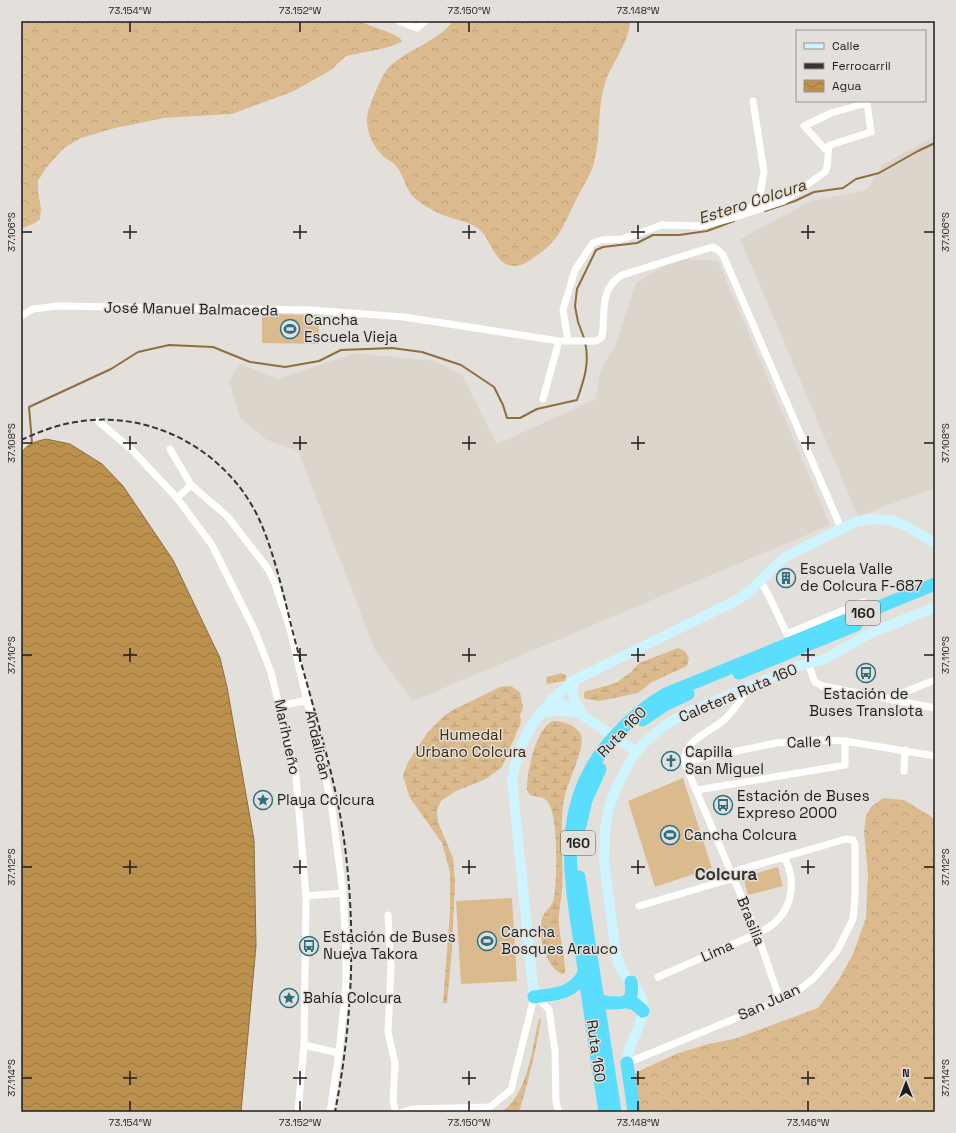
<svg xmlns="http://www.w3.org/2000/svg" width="956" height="1133" font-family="'Space Grotesk',sans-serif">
<defs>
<pattern id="forest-crowns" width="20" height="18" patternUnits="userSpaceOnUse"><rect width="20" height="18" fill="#dbbb8d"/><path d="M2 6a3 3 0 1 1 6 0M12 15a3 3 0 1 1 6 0" fill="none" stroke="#bca079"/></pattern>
<pattern id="wetland-marsh" width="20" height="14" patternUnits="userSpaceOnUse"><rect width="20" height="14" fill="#dbbb8d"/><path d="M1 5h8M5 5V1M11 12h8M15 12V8" fill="none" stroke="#bca079"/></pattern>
<pattern id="water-waves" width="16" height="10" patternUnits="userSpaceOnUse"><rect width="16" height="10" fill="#bc914e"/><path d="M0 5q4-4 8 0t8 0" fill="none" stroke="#987640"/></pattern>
</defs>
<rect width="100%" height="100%" fill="#e3e0dc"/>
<path fill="#dcd5cb" d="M935 136V488L858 516 740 239 811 201 867 190 882 165Z
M676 259 718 261 830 525 413 701 375 650 298 451 267 440 240 418 229 381 240 364 278 379 355 353 435 361 462 375 497 444 596 399 600 372 616 344 636 283Z"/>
<path fill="url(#forest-crowns)" d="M21 21H360C373 28 388 30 400 38L402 42 386 48 346 56 331 70 294 91 232 114 164 118 115 128 81 138 64 148 46 168 38 181V192L41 208 40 219 35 223 21 229Z
M453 21H630C629 44 612 62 605 83 597 109 601 137 594 163 590 177 582 187 576 200 563 226 559 242 533 258 527 262 522 266 515 266 495 267 492 240 479 229 467 220 450 219 438 213 429 208 417 202 411 194 405 186 403 174 396 166 393 162 387 160 383 156 372 145 364 128 368 112 371 101 381 77 388 68 407 49 436 43 453 21Z
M883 798 904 800 935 819V1112H635L634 1075 637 1072 676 1054 708 1044 734 1039 818 1008 838 981 853 954 866 918 868 874 864 832 866 816 871 807Z"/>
<path fill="url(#wetland-marsh)" d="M678 648 685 651 689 658 687 666 652 682 638 693 600 701 585 699 584 697V692L616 683 631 672 639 663Z
M561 673 566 675 565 681 547 684 546 680 547 677Z
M511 686 520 692 523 708 520 715 521 722 502 767 486 779 456 791 441 801 437 810 438 822 453 858 455 882 452 950 447 1003H443L450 911V872L442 843 410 798 403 776 408 762 428 732 442 718 451 711 500 687Z
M553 721C561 720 578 726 581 735 586 747 566 785 564 799 559 829 564 861 562 891 561 902 558 913 559 924 560 939 564 954 565 969V973L562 974C545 966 536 933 543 916 546 910 553 905 554 898 557 880 559 813 547 801 543 796 536 797 530 795L527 790C526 775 536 727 553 721Z
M539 1019H541C536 1050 529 1079 520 1109L517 1112H501C528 1096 532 1047 539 1019Z"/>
<path fill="#dbbb8d" d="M262 314 319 315V344L262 343Z
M683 778 712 868 655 887 628 801Z
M778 867 783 886 748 895 743 877Z
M512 898 517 981 461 984 456 901Z"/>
<path fill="url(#water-waves)" stroke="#8d6e3f" d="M46 439 70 444 102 464 123 486 173 560 220 658 227 687 254 840 256 946 241 1112H21V454C27 443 35 442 46 439Z"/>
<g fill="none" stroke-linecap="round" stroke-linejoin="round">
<path stroke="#8d6e3f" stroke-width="2" d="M765 211 795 201 814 192 843 188 856 179 879 173 918 151 935 143
M584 338 578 322 575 306 577 289 596 250 603 247 637 243 653 235H679L707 231 734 221
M32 443 29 407 111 369 138 352 169 345 213 347 250 362 285 367 319 361 341 350 392 348 422 352 461 365 494 387 503 405 507 418H520L537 409 577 400C584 380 590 363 585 342"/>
<path stroke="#fff" stroke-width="7" d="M399 21 417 28 425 21
M747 213 760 194 764 172 753 101
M21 316 33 309 57 306 311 310 404 317 559 341H596L602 337C606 315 598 289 622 275L712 247 718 250 723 255 841 528
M568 341 563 310 575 270 593 243 602 240 622 239 662 225 701 226 732 218 784 201 825 172C830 163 826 154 830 145L871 132 867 103 831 113 804 126 827 151
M543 399 559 341
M98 421 132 450 177 498 212 545 254 629 271 672 296 776 306 896 304 1045 298 1112
M170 449 191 485
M177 498 191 485 228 517 268 569 274 581 289 625 331 801 343 893 346 950V985L339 1053 330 1112
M760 581 767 592 787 634 863 602
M808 664 815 682 822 686 935 708
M749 687C742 698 736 708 727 717 712 733 685 737 684 762L757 933 780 1000
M887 699 935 680
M280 706 307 700
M684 762 776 743 822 740 845 741 935 756
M904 771 905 750
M697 790 845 765V741
M306 896 343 893
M639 906 734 878
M388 915 391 967 388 1032 395 1063 393 1102 396 1112
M658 977C679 968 701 958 722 949 737 942 755 936 769 927 793 911 797 880 784 857
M304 1045 339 1053
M627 1063 780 1000 796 992 814 978 837 951 853 919 855 898V844L853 840 846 839 732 872
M403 1112 413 1109 490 1107 511 1090 534 997 542 1002 549 1010 555 1051 556 1102 559 1112"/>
<path stroke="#cef5ff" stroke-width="10" d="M573 681V696L581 713
M552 698 582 715 637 752
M539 714 557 710 572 712
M534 997 512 780C520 735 539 709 573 681L739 599 751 590 785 557 855 522 870 519 892 520 906 526 935 543
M627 1063C627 1041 648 1021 642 999 640 989 632 985 626 977 620 970 618 962 616 954L604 861 605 829 609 808 616 788 631 760 644 743 664 726 684 714 798 666 823 660 869 634 935 607"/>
<path stroke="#5bddfe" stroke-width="13" d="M739 673 856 625
M642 720 666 704 688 694
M580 826 586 800 600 769
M579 877 615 1112
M534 997C555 994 574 994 584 973
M598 999C604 1003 609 1003 616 1003 631 1003 633 997 631 982
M628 1002 635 1004 643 1011
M627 1063 634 1112
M605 1112C597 1062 590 1012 583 962 571 881 552 806 613 738 629 720 645 706 666 694L935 584"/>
<path stroke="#373534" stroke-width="2" stroke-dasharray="6 3" stroke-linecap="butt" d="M21 440C39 432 56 425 76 422 150 409 227 450 259 519 277 558 287 613 299 655 314 710 331 764 341 820 357 916 354 1016 335 1112"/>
</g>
<path fill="none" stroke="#1f1d1c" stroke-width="1.5" d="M130 22V32M300 22V32M469 22V32M638 22V32M130 225V239M300 225V239M469 225V239M638 225V239M808 225V239M22 232H32M123 232H137M293 232H307M462 232H476M631 232H645M801 232H815M924 232H934M130 436V450M300 436V450M469 436V450M638 436V450M808 436V450M22 443H32M123 443H137M293 443H307M462 443H476M631 443H645M801 443H815M924 443H934M130 648V662M300 648V662M469 648V662M638 648V662M808 648V662M22 655H32M123 655H137M293 655H307M462 655H476M631 655H645M801 655H815M924 655H934M130 860V874M300 860V874M469 860V874M638 860V874M808 860V874M22 867H32M123 867H137M293 867H307M462 867H476M631 867H645M801 867H815M924 867H934M130 1071V1085M300 1071V1085M469 1071V1085M638 1071V1085M808 1071V1085M22 1078H32M123 1078H137M293 1078H307M462 1078H476M631 1078H645M801 1078H815M924 1078H934M130 1101V1111M300 1101V1111M469 1101V1111M638 1101V1111M808 1101V1111"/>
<defs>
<symbol id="stadium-ring" viewBox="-11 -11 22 22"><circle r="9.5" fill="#e3e0dc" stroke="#2d7082" stroke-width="1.5"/><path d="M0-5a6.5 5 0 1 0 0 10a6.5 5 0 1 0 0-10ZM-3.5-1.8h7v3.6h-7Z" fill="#2d7082"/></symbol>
<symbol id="building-ring" viewBox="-11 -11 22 22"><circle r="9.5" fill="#e3e0dc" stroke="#2d7082" stroke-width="1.5"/><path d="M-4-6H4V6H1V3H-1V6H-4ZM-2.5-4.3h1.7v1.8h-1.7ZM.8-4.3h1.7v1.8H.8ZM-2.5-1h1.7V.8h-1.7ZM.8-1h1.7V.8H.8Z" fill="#2d7082"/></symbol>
<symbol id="bus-ring" viewBox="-11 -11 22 22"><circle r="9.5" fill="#e3e0dc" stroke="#2d7082" stroke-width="1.5"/><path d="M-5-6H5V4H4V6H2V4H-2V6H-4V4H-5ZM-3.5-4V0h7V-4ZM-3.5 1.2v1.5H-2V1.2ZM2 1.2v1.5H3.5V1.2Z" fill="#2d7082"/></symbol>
<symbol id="church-ring" viewBox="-11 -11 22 22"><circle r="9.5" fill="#e3e0dc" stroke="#2d7082" stroke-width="1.5"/><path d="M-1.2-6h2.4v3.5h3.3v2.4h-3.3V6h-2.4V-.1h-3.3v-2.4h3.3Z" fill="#2d7082"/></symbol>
<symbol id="sight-ring" viewBox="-11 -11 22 22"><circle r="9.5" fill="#e3e0dc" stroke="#2d7082" stroke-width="1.5"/><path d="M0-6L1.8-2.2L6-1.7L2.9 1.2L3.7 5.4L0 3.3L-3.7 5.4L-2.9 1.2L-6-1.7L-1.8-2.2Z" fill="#2d7082"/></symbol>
</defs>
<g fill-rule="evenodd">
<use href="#stadium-ring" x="279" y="318" width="22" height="22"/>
<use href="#building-ring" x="775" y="567" width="22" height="22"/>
<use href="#bus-ring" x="855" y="662" width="22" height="22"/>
<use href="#church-ring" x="660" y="750" width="22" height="22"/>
<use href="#sight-ring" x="252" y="789" width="22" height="22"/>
<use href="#bus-ring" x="712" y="794" width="22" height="22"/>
<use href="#stadium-ring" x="659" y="824" width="22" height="22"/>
<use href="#stadium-ring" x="476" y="930" width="22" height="22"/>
<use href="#bus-ring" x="298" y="935" width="22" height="22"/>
<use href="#sight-ring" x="278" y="987" width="22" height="22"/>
</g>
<g text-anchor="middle" stroke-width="3" stroke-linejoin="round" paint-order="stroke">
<g fill="#e3e0dc" stroke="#5a5856" stroke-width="1">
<rect x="846" y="601" width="34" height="24" rx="3"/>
<rect x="561" y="831" width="34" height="24" rx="3"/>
</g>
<g font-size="14" font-weight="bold" fill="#1f1d1c">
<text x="863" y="618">160</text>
<text x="578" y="848">160</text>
</g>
<g font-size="15" fill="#1f1d1c" stroke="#e3e0dc">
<text transform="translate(191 309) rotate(1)" y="5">José Manuel Balmaceda</text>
<text transform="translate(738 693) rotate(-23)" y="5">Caletera Ruta 160</text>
<text transform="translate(622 732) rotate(-46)" y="5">Ruta 160</text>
<text transform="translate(287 737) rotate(78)" y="5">Marihueño</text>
<text transform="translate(809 742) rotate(-2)" y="5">Calle 1</text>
<text transform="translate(318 745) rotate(77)" y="5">Andalicán</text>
<text transform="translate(751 921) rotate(68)" y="5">Brasilia</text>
<text transform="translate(717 951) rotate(-24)" y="5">Lima</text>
<text transform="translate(769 1002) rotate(-25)" y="5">San Juan</text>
<text transform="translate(596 1051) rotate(82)" y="5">Ruta 160</text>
</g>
<g font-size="15" fill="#1f1d1c" stroke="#e3e0dc" text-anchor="start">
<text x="304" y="325">Cancha<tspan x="304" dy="17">Escuela Vieja</tspan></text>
<text x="800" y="574">Escuela Valle<tspan x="800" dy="17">de Colcura F-687</tspan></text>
<text x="866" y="699" text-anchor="middle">Estación de<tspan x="866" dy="17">Buses Translota</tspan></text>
<text x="685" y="757">Capilla<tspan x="685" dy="17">San Miguel</tspan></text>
<text x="737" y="801">Estación de Buses<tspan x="737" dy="17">Expreso 2000</tspan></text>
<text x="277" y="805">Playa Colcura</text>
<text x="684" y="840">Cancha Colcura</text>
<text x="501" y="937">Cancha<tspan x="501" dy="17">Bosques Arauco</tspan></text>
<text x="323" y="942">Estación de Buses<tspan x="323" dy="17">Nueva Takora</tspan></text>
<text x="303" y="1003">Bahía Colcura</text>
</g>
<g font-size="15" fill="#3b290b" stroke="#e3e0dc">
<text x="471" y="740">Humedal<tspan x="471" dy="17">Urbano Colcura</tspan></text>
</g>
<g font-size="16" font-style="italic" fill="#473417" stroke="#e3e0dc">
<text transform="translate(752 201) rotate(-18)" y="6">Estero Colcura</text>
</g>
<g font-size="17" font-weight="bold" fill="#34322f" stroke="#e3e0dc">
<text x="726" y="880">Colcura</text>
</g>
</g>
<rect width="956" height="1133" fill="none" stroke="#e3e0dc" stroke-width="44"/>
<rect x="796" y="30" width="130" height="72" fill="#e3e0dc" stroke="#95928f"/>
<rect x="804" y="43" width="20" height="6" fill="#cef5ff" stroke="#95928f"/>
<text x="832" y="50" font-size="12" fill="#1f1d1c">Calle</text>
<rect x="804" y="63" width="20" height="6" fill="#373534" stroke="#95928f"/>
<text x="832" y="70" font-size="12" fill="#1f1d1c">Ferrocarril</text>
<rect x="804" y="80" width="20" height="12" fill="url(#water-waves)" stroke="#95928f"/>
<text x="832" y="90" font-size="12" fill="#1f1d1c">Agua</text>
<g transform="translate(906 1083)" stroke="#e3e0dc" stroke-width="3" paint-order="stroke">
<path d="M0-3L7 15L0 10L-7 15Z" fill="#1f1d1c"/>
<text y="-6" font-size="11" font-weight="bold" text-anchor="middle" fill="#1f1d1c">N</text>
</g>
<rect x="22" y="22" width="912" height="1089" fill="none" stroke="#1f1d1c" stroke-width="1.5"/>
<g font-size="10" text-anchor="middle" fill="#1f1d1c">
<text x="130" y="14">73.154°W</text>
<text x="300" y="14">73.152°W</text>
<text x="469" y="14">73.150°W</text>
<text x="638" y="14">73.148°W</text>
<text transform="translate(11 232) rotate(-90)" y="4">37.106°S</text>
<text transform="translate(945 232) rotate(-90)" y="4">37.106°S</text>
<text transform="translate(11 443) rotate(-90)" y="4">37.108°S</text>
<text transform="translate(945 443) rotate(-90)" y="4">37.108°S</text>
<text transform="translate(11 655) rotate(-90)" y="4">37.110°S</text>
<text transform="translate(945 655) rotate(-90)" y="4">37.110°S</text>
<text transform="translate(11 867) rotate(-90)" y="4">37.112°S</text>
<text transform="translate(945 867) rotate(-90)" y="4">37.112°S</text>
<text transform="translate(11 1078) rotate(-90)" y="4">37.114°S</text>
<text transform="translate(945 1078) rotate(-90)" y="4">37.114°S</text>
<text x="130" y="1126">73.154°W</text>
<text x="300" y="1126">73.152°W</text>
<text x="469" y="1126">73.150°W</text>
<text x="638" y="1126">73.148°W</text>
<text x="808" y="1126">73.146°W</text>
</g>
</svg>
